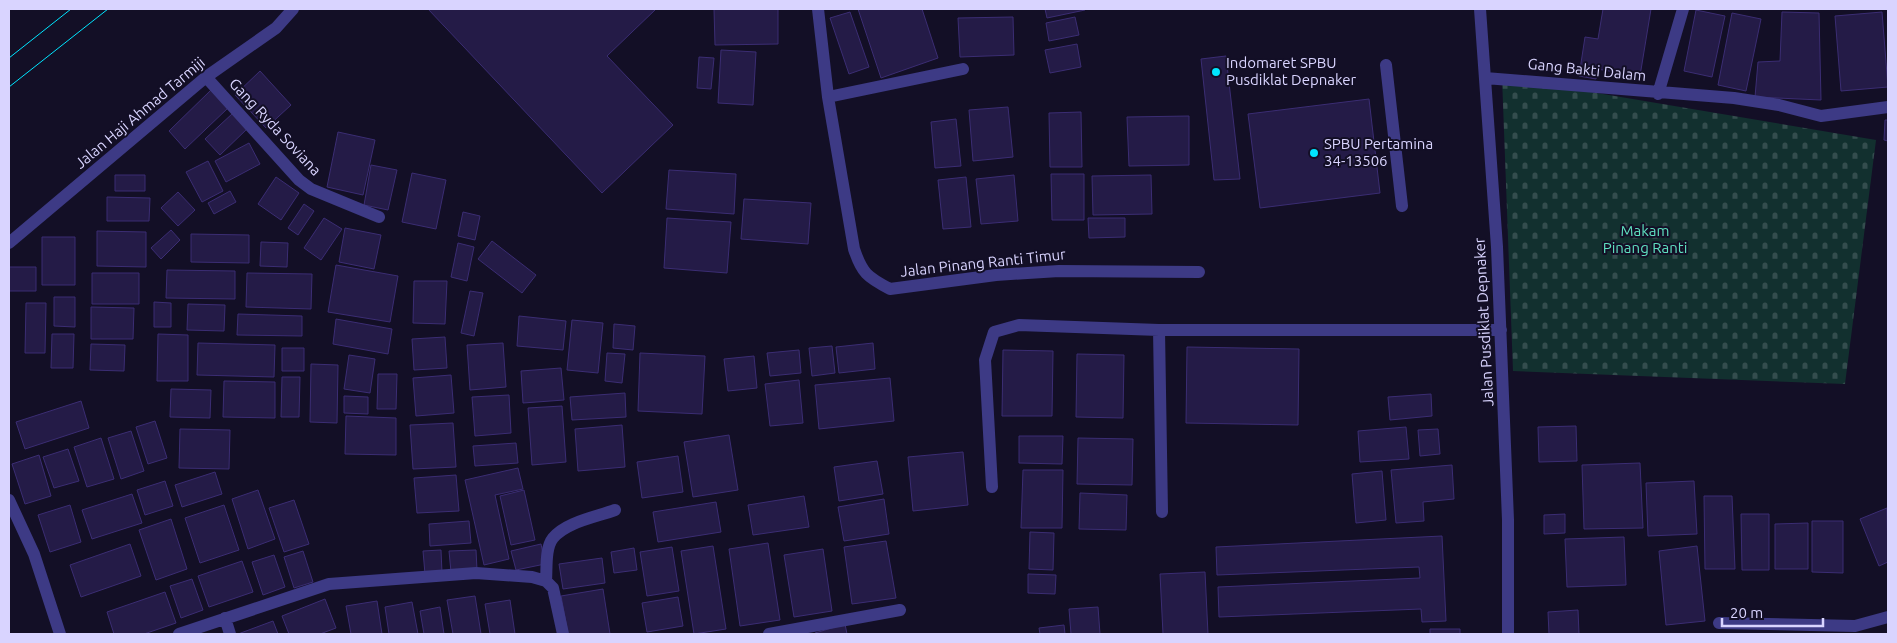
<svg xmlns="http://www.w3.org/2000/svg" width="1897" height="643" font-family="Ubuntu,sans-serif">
<defs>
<pattern id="cemetery-stones" width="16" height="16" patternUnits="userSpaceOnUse" patternTransform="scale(1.25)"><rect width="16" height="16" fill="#12302f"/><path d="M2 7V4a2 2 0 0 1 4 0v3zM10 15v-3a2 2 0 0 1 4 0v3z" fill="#344d4e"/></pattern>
</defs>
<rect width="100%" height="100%" fill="#130f26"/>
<path fill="url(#cemetery-stones)" d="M1502 77 1876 140 1845 384 1513 371Z"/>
<path fill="#241b47" stroke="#3b2d73" d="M428 9H656L607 56 673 125 602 193Z
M714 9H778V44L715 45Z
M858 9H922L938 58 881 78Z
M1045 9H1084L1085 10 1047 18Z
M1603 9H1651L1640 76 1597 69 1596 79 1579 76 1585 37 1598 39Z
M1696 10 1725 16 1712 77 1684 71Z
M850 12 869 67 849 74 830 18Z
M1782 12 1819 13 1821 100 1755 97 1758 62 1780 61Z
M1882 12 1888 87 1841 91 1835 16Z
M1732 13 1761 19 1746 91 1718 85Z
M1013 17 1014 55 960 57 958 18Z
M1075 17 1079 35 1049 41 1046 23Z
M1077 44 1081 67 1050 73 1045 50Z
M721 50 756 52 753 105 718 103Z
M1226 56 1240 179 1214 180 1201 59Z
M699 57 714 58 711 89 697 88Z
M260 71 291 105 266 128 235 95Z
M211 90 228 108 185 149 169 131Z
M1369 99 1380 193 1260 208 1248 114Z
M1008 107 1013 157 973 161 969 110Z
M1081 112 1082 167H1050L1049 113Z
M233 113 248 128 220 155 205 139Z
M1189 116V165L1129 166 1127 117Z
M956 119 961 166 935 168 931 122Z
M1885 120H1888V141L1884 140Z
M338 132 375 140 363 195 327 187Z
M249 143 260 164 226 182 215 161Z
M208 161 223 191 202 202 186 172Z
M371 165 397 170 388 210 364 205Z
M669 170 736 174 734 214 666 209Z
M412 173 446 180 436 229 402 222Z
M1051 174H1084V220H1052Z
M115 175H145V191H115Z
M1014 175 1018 221 981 224 976 179Z
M1151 175 1152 214 1093 215 1092 176Z
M276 177 299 193 281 220 258 204Z
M966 177 971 227 943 229 938 180Z
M230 191 236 202 214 214 208 203Z
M178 192 195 210 178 226 161 208Z
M107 197 150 198 149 221H107Z
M744 199 811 203 808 244 741 239Z
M304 204 314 211 298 235 288 228Z
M463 212 480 216 475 240 458 236Z
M324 218 342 229 321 260 304 248Z
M667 218 731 222 727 273 664 268Z
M1088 218H1125V237L1089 238Z
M345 228 381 235 374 269 339 262Z
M171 230 180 240 161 259 151 248Z
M97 231 146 232V267L97 266Z
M191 234 249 235V263L191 262Z
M42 237H75V285H42Z
M492 241 536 275 522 293 478 259Z
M261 242 288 243 287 267 260 266Z
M458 243 474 247 467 281 451 277Z
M336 265 398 276 390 322 328 312Z
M9 267H36V291H9Z
M167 270 235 271V299L166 298Z
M92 273H139V304H92Z
M247 273 312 274 311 309 246 307Z
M414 281H447L445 324 413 323Z
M470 291 483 293 474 336 461 333Z
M54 297H75V327L54 326Z
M154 302 171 303V327H154Z
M26 303H46L45 353H25Z
M188 304 225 305 224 331 187 330Z
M91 307 134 308 133 339H91Z
M238 314 302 316V336L237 335Z
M519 316 566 321 563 350 517 346Z
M336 319 392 329 388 354 333 344Z
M572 320 603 323 598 373 567 370Z
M614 324 635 326 633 350 613 348Z
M52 334H74L73 368H51Z
M158 334 188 335V381H157Z
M445 337 447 368 414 370 412 339Z
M198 343 275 345 274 377 197 375Z
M503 343 506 387 470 390 467 345Z
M873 343 875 369 839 373 836 347Z
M91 344 125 345 124 371 90 370Z
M832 346 835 373 812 376 809 348Z
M1187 347 1299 349 1298 425 1186 423Z
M282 348H304V371H282Z
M799 350 801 373 770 376 767 353Z
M1003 350 1053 351 1052 416H1002Z
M607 353 625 354 622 383 605 381Z
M640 353 705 356 702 414 638 411Z
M1077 354 1124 355 1123 418 1076 417Z
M349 355 375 359 370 393 344 389Z
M754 356 757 388 728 391 724 359Z
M311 364 338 365 337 423 310 422Z
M561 368 564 400 523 403 521 371Z
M378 374H397L396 409H377Z
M451 375 454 413 416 416 413 378Z
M282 377H300L299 417H281Z
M890 378 894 421 819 429 815 385Z
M799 380 803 423 770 426 765 384Z
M224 381 275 382V418L223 417Z
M171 389 211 390 210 418 170 417Z
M625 393 626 417 572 420 570 397Z
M1431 394 1432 416 1390 420 1388 397Z
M509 395 511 433 475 436 472 397Z
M344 396 368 397V414L344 413Z
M81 401 89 428 25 449 16 422Z
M562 406 566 462 532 465 528 408Z
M346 416 396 418V455L345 454Z
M155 421 167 458 148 464 136 427Z
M453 423 456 467 413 469 410 425Z
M622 425 625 467 578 471 575 429Z
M1576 426 1577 461 1539 462 1538 427Z
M1406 427 1409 459 1360 462 1358 431Z
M180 429 230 430 229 469 179 468Z
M1438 429 1440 454 1420 456 1418 430Z
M131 431 144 471 121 479 108 438Z
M729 435 738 490 693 497 684 442Z
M1019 436H1063L1062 464 1019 463Z
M101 438 114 479 87 487 74 447Z
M1078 438 1133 439 1132 485 1077 484Z
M516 443 518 463 475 466 473 446Z
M68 449 79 481 54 488 43 457Z
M963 452 968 505 913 511 908 457Z
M39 455 51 496 25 504 12 464Z
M678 456 683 492 642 498 637 462Z
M877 461 883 494 839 501 834 467Z
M1640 463 1643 528 1584 529 1582 465Z
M1452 465 1454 499 1423 502 1424 521 1396 523 1391 470Z
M518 468 523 489 495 495 509 559 484 565 465 480Z
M1023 470H1063L1062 528H1021Z
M1382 471 1386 520 1356 523 1352 474Z
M215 472 222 494 182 507 175 485Z
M456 475 459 511 417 513 414 478Z
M165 481 173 506 145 515 137 490Z
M1694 481 1697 534 1648 536 1646 483Z
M258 490 275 539 248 549 232 499Z
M524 490 535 540 511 545 500 496Z
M1080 493 1127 495 1126 530 1079 529Z
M132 494 142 523 92 539 82 510Z
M804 496 809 527 753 535 748 505Z
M1704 496H1732L1735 569H1705Z
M884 499 889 534 844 541 838 507Z
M294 500 309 544 284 552 269 508Z
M716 502 721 532 658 542 653 512Z
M70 505 81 542 50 552 38 515Z
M224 505 239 550 200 563 185 518Z
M1887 508 1888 562 1879 566 1860 519Z
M1565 514V533L1544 534V515Z
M1741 514H1769V570H1742Z
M171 519 187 569 156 580 139 530Z
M469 521 471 543 430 546 429 524Z
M1812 521H1843V573L1812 572Z
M1808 523V569H1775V524Z
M1030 532 1054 533 1053 570 1029 569Z
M1442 536 1446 621 1422 622 1421 609 1219 617 1218 587 1420 578 1419 567 1217 575 1216 547Z
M1624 537 1626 585 1567 587 1565 539Z
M886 541 896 598 852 604 844 547Z
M768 543 780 620 740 626 729 549Z
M130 544 141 576 81 597 70 565Z
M541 544 545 564 516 570 511 551Z
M713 546 726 629 694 634 681 551Z
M1697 546 1705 621 1666 625 1659 551Z
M672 547 679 591 647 596 640 552Z
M634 548 637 570 614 573 611 552Z
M823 549 832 611 794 617 784 555Z
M441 550 442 573 425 574 423 551Z
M476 550 477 570 451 572 449 551Z
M303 551 313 582 294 588 284 557Z
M274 555 285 587 263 595 252 562Z
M602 558 605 583 563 589 559 564Z
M242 561 253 592 209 607 198 576Z
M1205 572 1208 634H1163L1160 574Z
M1028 574 1056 575 1055 594 1028 593Z
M192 579 203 610 181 618 170 586Z
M603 589 610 634H568L561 596Z
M165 592 176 623 144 634H114L107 612Z
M475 596 481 634H453L447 600Z
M678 597 683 626 647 632 642 603Z
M325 599 336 628 320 634H289L282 616Z
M510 600 515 634H490L485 604Z
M377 601 382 634H351L346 606Z
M412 602 418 634H389L385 607Z
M440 607 444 634H424L420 611Z
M1098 607 1100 634H1071L1069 609Z
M1578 610 1579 634H1549L1548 612Z
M273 621 278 634H238Z
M845 624 847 634H815V633Z
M1064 625 1065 634H1040L1039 628Z
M1430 629H1460V634H1430Z"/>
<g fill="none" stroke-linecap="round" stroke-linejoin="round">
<path stroke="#3d3a85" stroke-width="12" d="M818 9 828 97 854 249C862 273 867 277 890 289L996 275 1059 271 1199 272
M1480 9 1497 247 1508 520V634
M1386 65 1402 206
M206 77 299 180 311 189 379 217
M1485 78 1734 98 1779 105 1821 116 1888 107
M1658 94 1683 9
M828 97 963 69
M9 243 206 77 276 28 293 9
M1159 330 1162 512
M992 487 985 360 994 332 1019 325 1159 330H1501
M9 500 34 554 60 634
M546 581C547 568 545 548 553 538 566 522 596 517 615 510
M225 618 230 634
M1719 623 1855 626 1888 617
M179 634 329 584 476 573 532 577 546 581 553 588 563 634
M769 634 900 610"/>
<path stroke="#00e5ff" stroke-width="1" d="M9 58 71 9
M9 87 108 9"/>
</g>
<g fill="#00e5ff" stroke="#130f26" stroke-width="2">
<circle cx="1216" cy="72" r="5"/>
<circle cx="1314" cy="153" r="5"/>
</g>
<g text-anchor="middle" stroke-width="4" stroke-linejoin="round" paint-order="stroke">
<g font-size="15" fill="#d9d4ff" stroke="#130f26" text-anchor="start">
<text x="1226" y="68">Indomaret SPBU<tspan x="1226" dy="17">Pusdiklat Depnaker</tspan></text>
<text x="1324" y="149">SPBU Pertamina<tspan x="1324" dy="17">34-13506</tspan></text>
</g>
<g font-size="15" fill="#d9d4ff" stroke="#130f26">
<text transform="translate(1587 70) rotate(6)" y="5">Gang Bakti Dalam</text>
<text transform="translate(140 113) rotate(-40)" y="5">Jalan Haji Ahmad Tarmiji</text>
<text transform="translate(275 127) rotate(47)" y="5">Gang Ryda Soviana</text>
<text transform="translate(983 263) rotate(-6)" y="5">Jalan Pinang Ranti Timur</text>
<text transform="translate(1484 322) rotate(-93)" y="5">Jalan Pusdiklat Depnaker</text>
</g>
<g font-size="15" fill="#5fe0c0" stroke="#130f26">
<text x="1645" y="236">Makam<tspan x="1645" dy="17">Pinang Ranti</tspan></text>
</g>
</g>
<rect width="1897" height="643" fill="none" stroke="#d9d4ff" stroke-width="20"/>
<path d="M1722 618v8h101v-8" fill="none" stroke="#d9d4ff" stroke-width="2.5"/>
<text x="1730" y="618" font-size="15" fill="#d9d4ff" stroke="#130f26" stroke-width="4" paint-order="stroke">20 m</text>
</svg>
